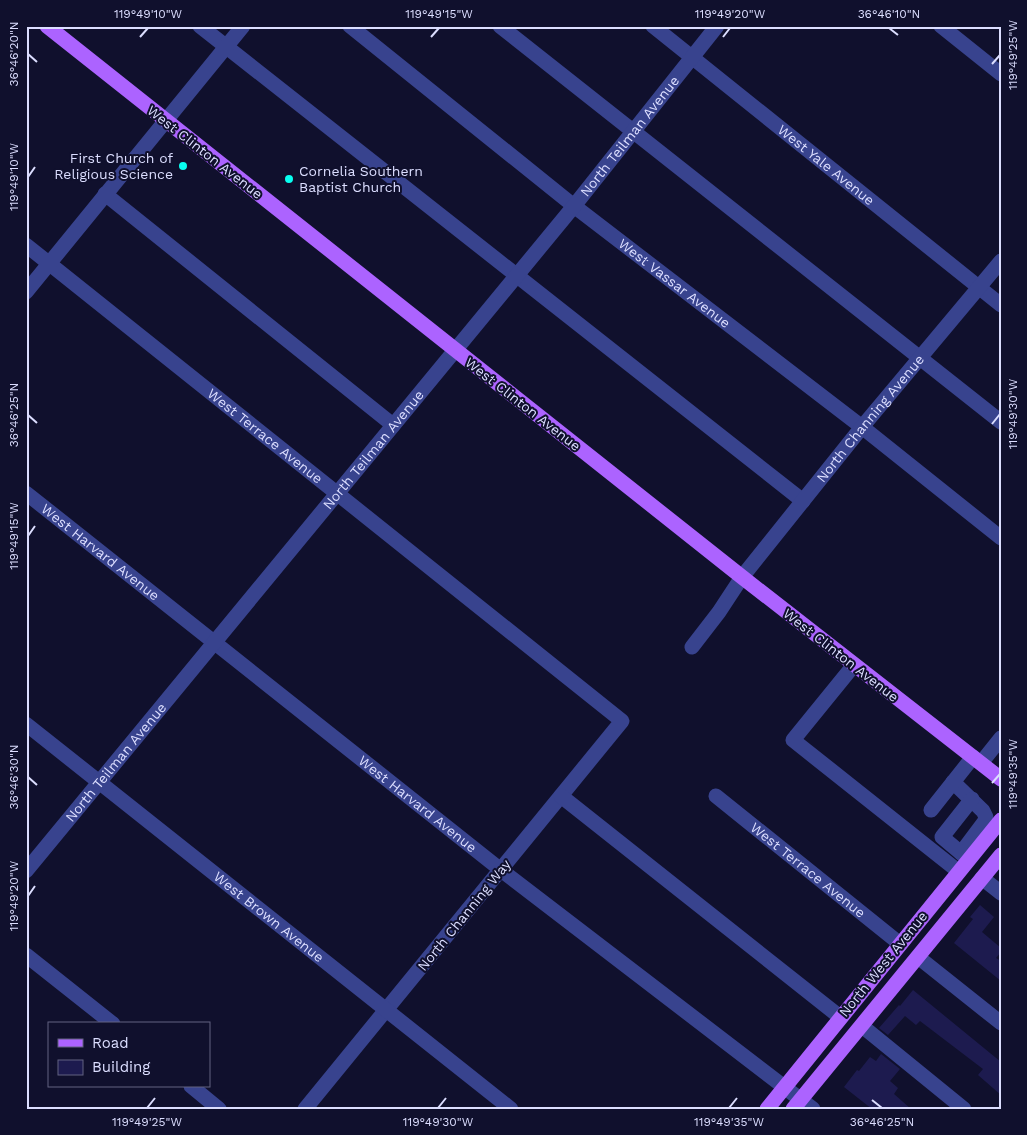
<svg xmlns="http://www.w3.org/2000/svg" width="1027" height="1135" font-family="'Work Sans',sans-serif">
<rect width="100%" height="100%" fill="#10102d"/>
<path fill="#1d1b4f" d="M980 905 994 917 982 932 1001 948V952L996 958 1001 961V981L954 943 973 919 970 917Z
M913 990 1001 1062V1095L978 1075 983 1069 920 1021 916 1025 905 1016 888 1035 879 1028 899 1005 900 1006Z
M881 1054 900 1069 890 1081 898 1088 894 1094 911 1109H872L844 1087 857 1070 859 1071 870 1057 876 1061Z"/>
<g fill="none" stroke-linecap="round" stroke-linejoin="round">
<g stroke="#38438e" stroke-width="15">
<path d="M200 26 803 501"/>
<path id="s1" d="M350 26 574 206 862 427 1001 538"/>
<path d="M500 26 1001 422"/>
<path id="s2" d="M653 26 1001 305"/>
<path d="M941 26 1001 74"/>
<path d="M105 194 393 425"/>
<path id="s3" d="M26 245 622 721 305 1109"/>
<path d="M26 292 243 26"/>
<path id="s4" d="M26 493 501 870 813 1109"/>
<path id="s5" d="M692 647 719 612 742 577 862 427 1001 261"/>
<path d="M854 665 793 740 958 871"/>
<path id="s6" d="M26 724 511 1109"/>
<path d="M981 763 1001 738"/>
<path d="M953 782 983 811 986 817 985 821 961 853"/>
<path d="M561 796 840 1017"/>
<path id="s7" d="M716 796 899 943"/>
<path d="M931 810 973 757"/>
<path d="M967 858 942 837 972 799"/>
<path id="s8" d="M26 871 574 206 717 26"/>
<path d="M982 878 1001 893"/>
<path d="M26 955 113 1024"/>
<path d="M918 957 1001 1023"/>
<path d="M862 1026 964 1109"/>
<path d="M191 1086 219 1109"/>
</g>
<path stroke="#ac63ff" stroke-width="15" d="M47 26 742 577 1001 779
M767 1109 1001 820
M793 1109 1001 855"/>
</g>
<path fill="none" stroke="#dcdeff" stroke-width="2" d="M889 28 898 35M140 37 148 28M431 37 439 28M723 37 730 28M28 54 37 62M992 64 1000 55M28 177 35 167M28 415 37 423M992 424 1000 414M28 536 35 526M28 777 37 785M992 783 1000 774M28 896 35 886M872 1100 882 1108M147 1108 155 1098M438 1108 446 1098M729 1108 737 1098"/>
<g fill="#08fff0" stroke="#10102d" stroke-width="2">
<circle cx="183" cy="166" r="5"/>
<circle cx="289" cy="179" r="5"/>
</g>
<g text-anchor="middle" stroke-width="4" stroke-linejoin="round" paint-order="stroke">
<g font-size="14" fill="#dcdeff" stroke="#10102d">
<text dy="5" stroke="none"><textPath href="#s8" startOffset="951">North Teilman Avenue</textPath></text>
<text transform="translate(205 152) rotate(38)" y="5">West Clinton Avenue</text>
<text dy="5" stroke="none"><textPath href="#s2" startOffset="222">West Yale Avenue</textPath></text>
<text dy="5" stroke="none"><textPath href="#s1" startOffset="414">West Vassar Avenue</textPath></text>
<text transform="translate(523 404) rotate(38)" y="5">West Clinton Avenue</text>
<text dy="5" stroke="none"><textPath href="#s5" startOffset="290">North Channing Avenue</textPath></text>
<text dy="5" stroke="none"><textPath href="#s3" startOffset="306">West Terrace Avenue</textPath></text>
<text dy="5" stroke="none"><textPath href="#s8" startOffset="546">North Teilman Avenue</textPath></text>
<text dy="5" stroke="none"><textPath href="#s4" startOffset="95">West Harvard Avenue</textPath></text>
<text transform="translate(841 655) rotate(38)" y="5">West Clinton Avenue</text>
<text dy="5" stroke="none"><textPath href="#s8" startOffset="141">North Teilman Avenue</textPath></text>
<text dy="5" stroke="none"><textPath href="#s4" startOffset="500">West Harvard Avenue</textPath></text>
<text dy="5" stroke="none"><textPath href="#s7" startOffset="118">West Terrace Avenue</textPath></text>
<text transform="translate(464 915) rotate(-51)" y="5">North Channing Way</text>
<text dy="5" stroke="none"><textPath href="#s6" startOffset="310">West Brown Avenue</textPath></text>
<text transform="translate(883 964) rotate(-51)" y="5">North West Avenue</text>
</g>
<g font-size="14" fill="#dcdeff" stroke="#10102d" text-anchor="end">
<text x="173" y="163">First Church of<tspan x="173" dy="16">Religious Science</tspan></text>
<text x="299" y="176" text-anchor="start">Cornelia Southern<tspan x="299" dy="16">Baptist Church</tspan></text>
</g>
</g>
<rect width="1027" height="1135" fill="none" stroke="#10102d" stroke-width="55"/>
<rect x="48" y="1022" width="162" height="65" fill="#10102d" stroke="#626281"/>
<rect x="58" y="1039" width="25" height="8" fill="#ac63ff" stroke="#626281"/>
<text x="92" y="1048" font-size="15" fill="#dcdeff">Road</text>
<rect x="58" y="1060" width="25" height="15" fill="#1d1b4f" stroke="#626281"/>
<text x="92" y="1072" font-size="15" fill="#dcdeff">Building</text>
<rect x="28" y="28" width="972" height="1080" fill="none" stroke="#dcdeff" stroke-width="2"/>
<g font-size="12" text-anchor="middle" fill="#dcdeff">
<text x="148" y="18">119°49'10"W</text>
<text x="439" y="18">119°49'15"W</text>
<text x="730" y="18">119°49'20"W</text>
<text x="889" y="18">36°46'10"N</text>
<text transform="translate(14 54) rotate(-90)" y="4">36°46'20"N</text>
<text transform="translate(1013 55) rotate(-90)" y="4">119°49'25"W</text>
<text transform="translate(14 177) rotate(-90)" y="4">119°49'10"W</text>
<text transform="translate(1013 414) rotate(-90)" y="4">119°49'30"W</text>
<text transform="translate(14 415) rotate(-90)" y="4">36°46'25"N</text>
<text transform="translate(14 536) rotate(-90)" y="4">119°49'15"W</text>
<text transform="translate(1013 774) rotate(-90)" y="4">119°49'35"W</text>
<text transform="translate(14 777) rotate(-90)" y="4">36°46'30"N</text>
<text transform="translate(14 896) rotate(-90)" y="4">119°49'20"W</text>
<text x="147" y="1126">119°49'25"W</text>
<text x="438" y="1126">119°49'30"W</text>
<text x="729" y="1126">119°49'35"W</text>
<text x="882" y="1126">36°46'25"N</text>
</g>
</svg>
